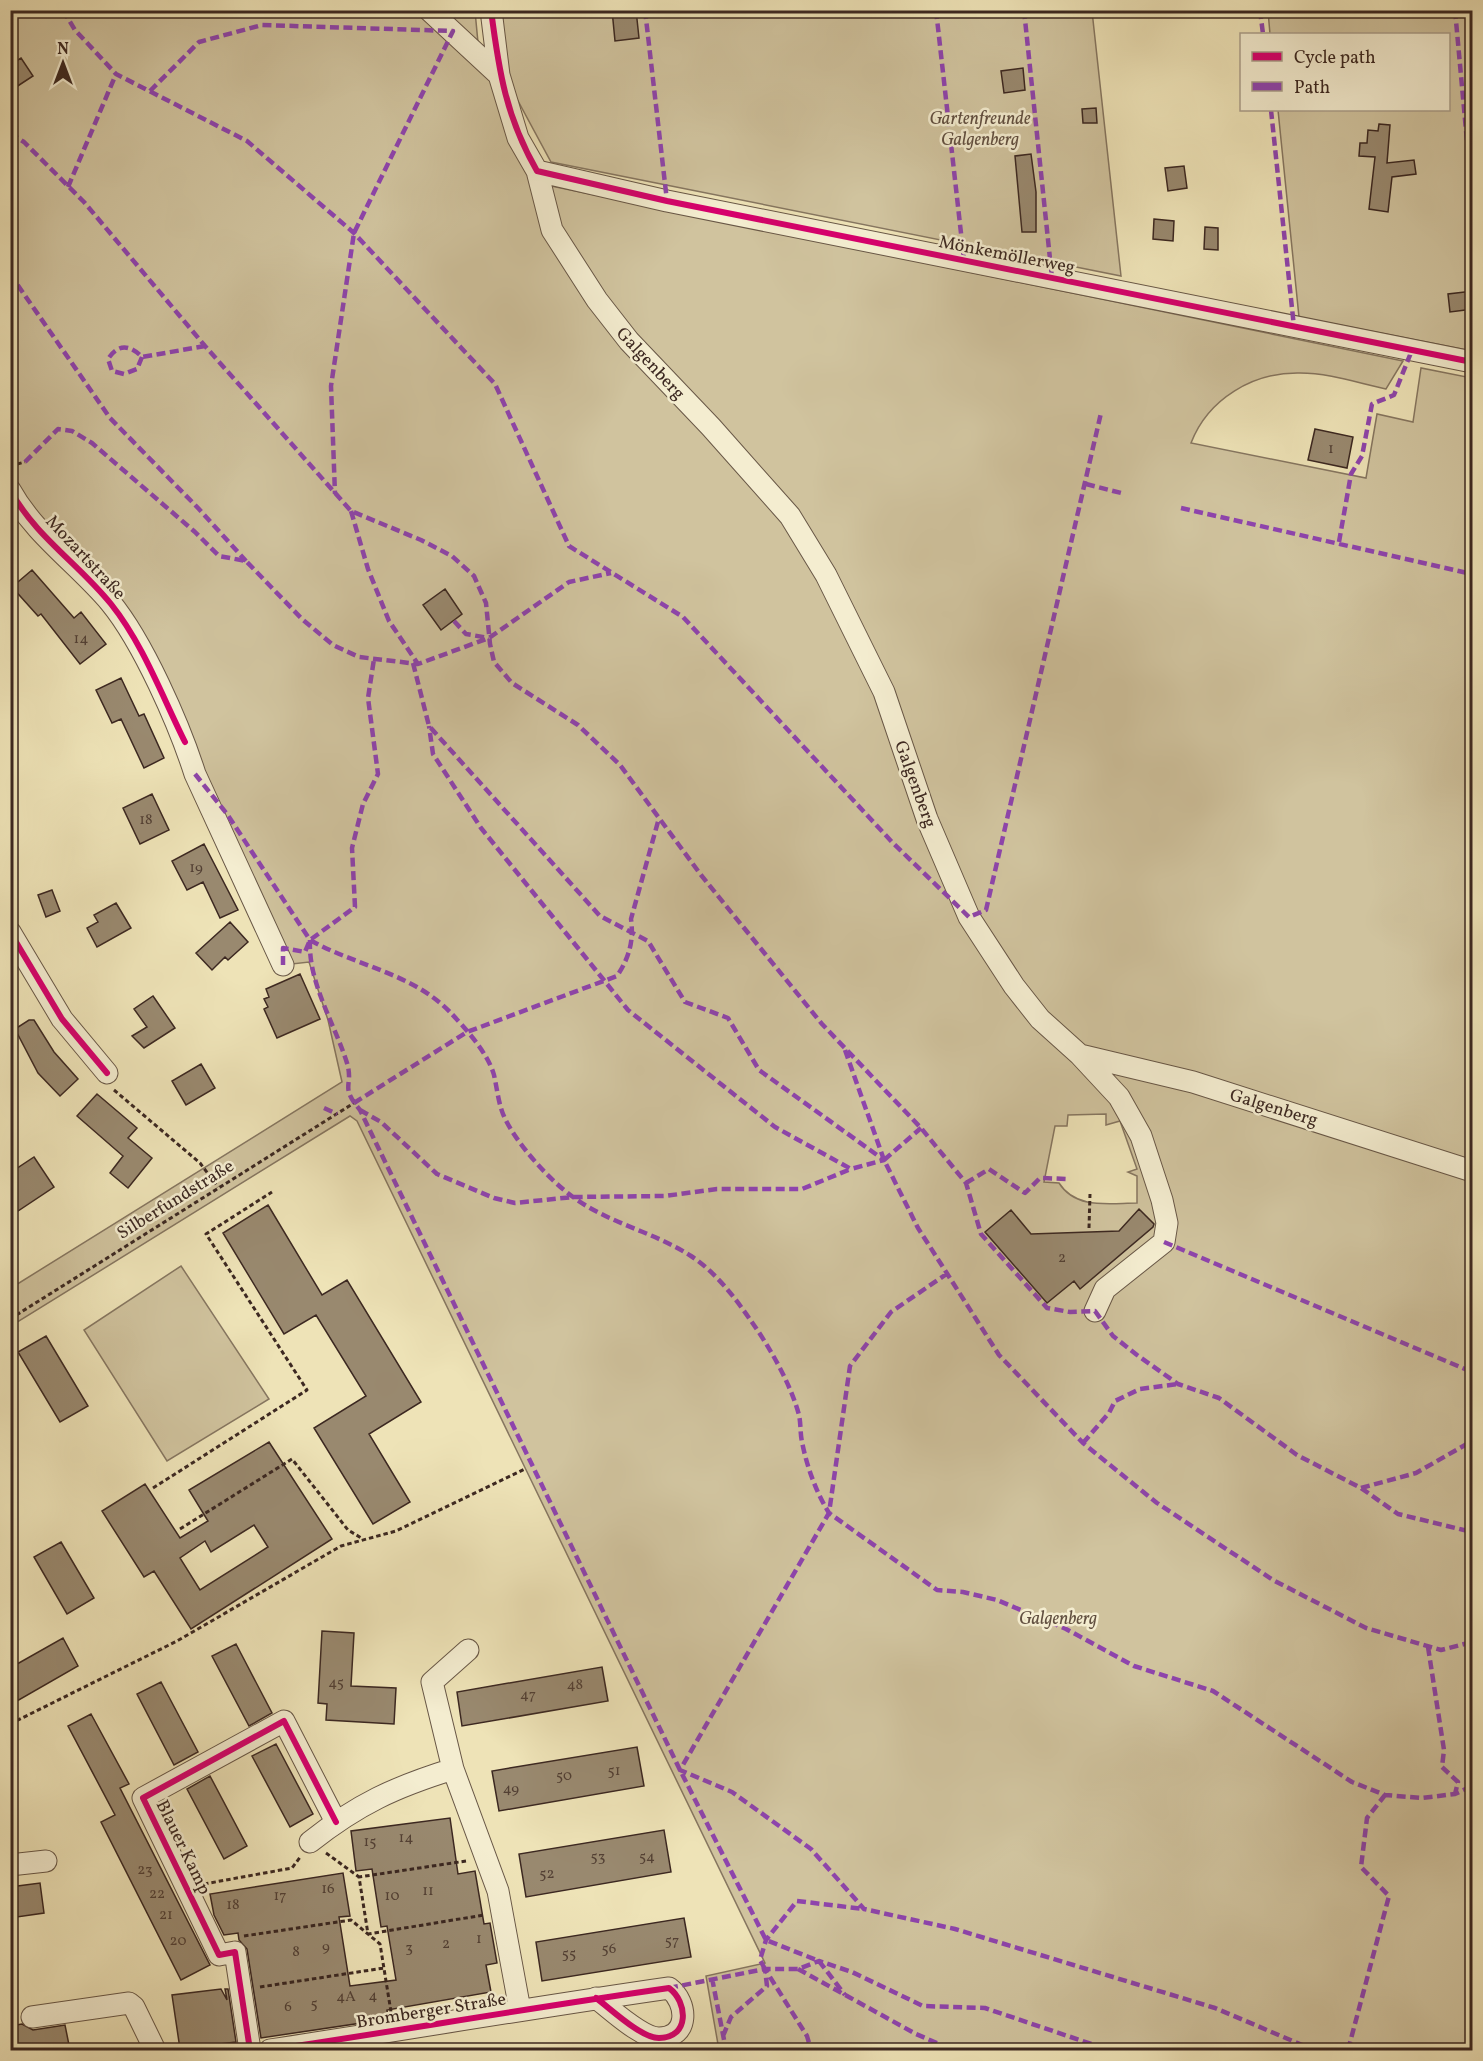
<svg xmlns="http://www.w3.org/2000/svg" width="1483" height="2061" font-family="Vollkorn,serif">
<rect width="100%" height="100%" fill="#eee3b7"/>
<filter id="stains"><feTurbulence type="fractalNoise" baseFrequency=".00333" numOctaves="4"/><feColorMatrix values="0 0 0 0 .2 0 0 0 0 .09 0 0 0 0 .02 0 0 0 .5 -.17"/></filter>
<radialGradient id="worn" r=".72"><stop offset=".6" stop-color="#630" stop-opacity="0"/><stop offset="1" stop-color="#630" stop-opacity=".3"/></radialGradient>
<path fill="#d0c39e" stroke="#867660" stroke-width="1.5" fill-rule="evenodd" d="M11 11H475L479 53 532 182 1403 361 1386 389C1358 383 1329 373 1300 373 1253 372 1208 399 1191 443L1366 478 1377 414 1413 422 1421 368 1472 378V2050H719L706 1976 765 1963 357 1121 350 1116 11 1326V1288L342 1082 328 1020 309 962 283 965 130 630 11 490ZM1106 1114V1125L1120 1121 1137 1169 1128 1172 1137 1176V1203C1110 1203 1076 1210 1059 1183L1044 1182 1055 1126H1067L1068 1115Z
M501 11H1092L1121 276 551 162 510 86Z
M1268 11H1472V351L1299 317 1278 110H1448V34H1270Z
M181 1266 269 1399 167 1461 84 1330Z"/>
<path fill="#99896f" stroke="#3c2821" stroke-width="1.5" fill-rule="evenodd" d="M612 10H636L639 38 615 41Z
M21 58 33 76 10 91V65Z
M1023 68 1025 90 1004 93 1001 71Z
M1096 108 1097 123H1083L1082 109Z
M1379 124 1390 125 1387 163 1414 160 1416 174 1392 177 1388 212 1369 209 1375 157 1359 156 1360 143H1367L1368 130 1378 131Z
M1031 154 1036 192V232H1022L1015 156Z
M1184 166 1187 188 1168 191 1165 168Z
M1154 219 1174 221 1173 241 1153 239Z
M1205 227 1218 228V250L1204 249Z
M1473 291V309L1450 312 1448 294Z
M1315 429 1353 437 1347 468 1308 460Z
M32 570 74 618 81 612 106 644 80 664 41 614 38 616 12 587Z
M445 589 462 614 441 630 423 605Z
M121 678 139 716 144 714 164 758 144 768 121 719 112 723 96 690Z
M152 794 169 830 140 844 123 808Z
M204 844 238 910 220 918 203 882 187 890 172 861Z
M52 890 60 911 46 917 38 895Z
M116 903 131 928 97 947 87 928 98 922 94 915Z
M230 922 248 942 228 960 225 957 212 970 196 953Z
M300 974 320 1019 277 1038 264 1009 268 1007 264 999 269 997 266 989Z
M153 996 175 1028 144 1048 132 1036 147 1027 134 1009Z
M29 1020H34L54 1052 78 1079 60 1096 38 1073 15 1029Z
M201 1064 215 1088 186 1105 172 1081Z
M97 1094 137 1128 128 1138 152 1158 128 1188 110 1173 123 1156 77 1116Z
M34 1157 54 1187 18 1211 10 1200V1173Z
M268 1205 322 1295 347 1280 421 1402 369 1434 410 1502 373 1524 314 1428 366 1396 316 1315 284 1334 223 1233Z
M1139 1209 1154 1224 1153 1227 1080 1289 1074 1281 1047 1303 985 1232 1011 1210 1031 1234 1119 1231Z
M46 1336 88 1406 60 1422 18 1352Z
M269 1442 332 1539 191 1629 154 1571 144 1577 102 1511 145 1484 180 1538 208 1521 189 1490ZM254 1525 268 1547 200 1590 180 1558 205 1541 211 1552Z
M61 1542 94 1598 67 1614 34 1557Z
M322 1631 354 1633 351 1686 396 1688 394 1724 326 1720 327 1704 318 1703Z
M63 1638 78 1666 17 1701 10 1690V1668Z
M236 1644 272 1713 249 1726 212 1656Z
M602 1667 608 1701 462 1726 457 1692Z
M161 1682 198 1752 174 1765 137 1694Z
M91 1714 129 1784 120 1788 210 1965 181 1980 101 1822 115 1815 68 1726Z
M276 1744 313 1814 290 1827 252 1756Z
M637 1747 644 1786 499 1811 492 1771Z
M210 1776 247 1846 224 1859 187 1789Z
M450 1818 458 1874 475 1871 484 1924 490 1923 497 1963 486 1965 491 1992 387 2010 388 2019 261 2038 247 1949 239 1940 238 1933 224 1935 214 1915 210 1894 343 1873 350 1916 339 1917 350 1986 396 1980 387 1926 381 1927 372 1869 356 1871 351 1831Z
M664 1830 671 1872 526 1897 519 1854Z
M40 1883 44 1913 10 1918V1887Z
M684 1918 691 1957 542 1981 536 1942Z
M221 1989 227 2000 225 1989H228L236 2042 180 2049 172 1995Z
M22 2024 33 2030 65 2025 70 2050H14L10 2026Z"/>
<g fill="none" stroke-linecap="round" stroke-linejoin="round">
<defs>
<path id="minor" d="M429 10 499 75
M491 10 499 75 518 138 537 171 552 230 597 300 629 341 711 427 790 516 826 575 884 692 927 819 969 917 1014 986 1040 1019 1080 1055 1119 1097 1141 1136 1162 1200 1167 1223 1164 1242 1105 1289 1095 1311
M537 171 667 201 1472 362
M10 490C35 535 78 564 110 602 143 642 179 724 195 774L283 965
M10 932 62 1019 107 1073
M1080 1055 1193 1082 1472 1171
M468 1650 432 1682 453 1769 498 1891 520 2010
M310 1842C358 1804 395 1787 453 1769
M10 1865 46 1861
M32 2017 129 2003 134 2007 155 2050
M250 2050 235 1952 219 1955 143 1798 284 1721 336 1822
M270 2050C403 2030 536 2007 669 1988 688 2002 690 2038 659 2038 641 2038 611 2009 596 1998"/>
</defs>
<use href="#minor" stroke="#685746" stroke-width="23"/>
<path stroke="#3c2821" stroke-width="3" stroke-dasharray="4.5 3" stroke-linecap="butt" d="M10 466 25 462
M114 1090 200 1163 218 1187
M1089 1228 1090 1194
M10 1319 354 1103
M153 1488 307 1390 206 1234 272 1192
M180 1529 292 1459 348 1530 363 1539
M10 1724 177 1641 341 1546 396 1531 525 1469
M326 1853 359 1877
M466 1861 359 1877 368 1934 484 1915
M204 1884 292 1868 301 1856
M244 1936 351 1920 380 1944 391 2012
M260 1987 384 1968"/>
<use href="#minor" stroke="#f4edd0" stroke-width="21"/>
<path stroke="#8e44ad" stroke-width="4.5" stroke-dasharray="9 4.5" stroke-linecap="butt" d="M63 10 75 30 116 74 247 141 354 233 495 384 569 546 683 617 892 842 969 917 986 910 1101 413
M645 10 667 201
M936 10 964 260
M1024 10 1052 278
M1260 10 1263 34
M1455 10 1472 196
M150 91 199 42 262 25 453 31 354 233 331 386 335 494
M1271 110 1294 327
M10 133 24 142 84 202 205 346 351 511 421 540 452 556 474 576 486 603 490 644 494 662 512 683 578 725 620 765 701 875 822 1024 921 1128 966 1183 981 1234 1047 1308 1070 1312 1095 1311 1113 1336 1137 1355 1178 1384 1219 1398 1297 1455 1361 1488 1398 1514 1472 1532
M68 187 116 74
M10 274 110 418 198 508 246 561
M142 357 137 369 124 374 112 371 108 359C118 344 129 344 142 357L205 346
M25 462 58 429 72 431 92 443 195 532 219 556 246 561 302 619 333 645 359 657 418 664 489 638 569 582 611 573
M1086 484 1125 494
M1181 508 1472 574
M351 511 368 569 389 621 418 664
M1339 542 1351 474 1362 456 1372 404 1394 395 1412 350
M454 621 466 634 489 638
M413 663 429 726 600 916 648 941 685 1002 728 1018 759 1070 884 1160 851 1169 775 1127 628 1010 481 828 433 754 429 726
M195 774 227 814 310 940C356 966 412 973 450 1012 465 1028 488 1053 494 1075 497 1088 498 1101 503 1114 514 1141 549 1180 573 1197 608 1223 654 1232 691 1256 714 1271 733 1295 749 1318 769 1346 790 1382 799 1415 801 1424 800 1433 802 1442 807 1467 816 1492 829 1513L937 1590 963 1592 997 1600 1066 1629 1134 1666 1213 1691 1352 1782 1385 1795 1422 1798 1455 1794 1472 1786
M310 940C308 983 334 1022 347 1063 354 1087 339 1085 360 1110L680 1770 766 1940 819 1961 845 1995
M283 965V948L305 952 310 940 355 907 352 848 363 804 378 774 368 698 374 659
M845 1050 884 1160 918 1228 999 1355 1083 1443 1157 1503 1273 1580 1366 1628 1441 1650 1472 1642
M354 1103 467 1032 617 976C629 958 634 941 631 919L659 818
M324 1108 337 1114
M360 1110 381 1122 437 1174 494 1198 515 1203 573 1197 665 1196 717 1189H802L851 1169
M884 1160 921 1128
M966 1183 989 1169 1025 1193 1040 1178 1067 1179
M1164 1242 1472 1372
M948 1273 891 1312 850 1366 829 1513 680 1770 732 1792 811 1849 864 1909 955 1929 1215 2008 1314 2050
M1083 1443 1109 1413 1115 1401 1140 1389 1178 1384
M1361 1488 1416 1473 1472 1441
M1428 1647 1444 1750 1442 1767 1458 1782 1455 1794
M765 1969 760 1960 766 1940 797 1901 864 1909
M798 1969 916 2034 953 2050
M712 1978 726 2050
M669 1988 765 1969H798L819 1961 852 1972 923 2006 985 2008 1109 2050
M723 2036 731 2017 767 1986 765 1969 807 2036 811 2050
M1348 2050 1389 1896 1361 1867 1367 1818 1385 1795"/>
<defs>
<path id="cycleway" d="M491 10C499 72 506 117 537 171L667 201 1472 362
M10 490C36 537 79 564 111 604 143 644 162 696 185 742
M10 932 62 1019 107 1073
M250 2050 235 1952 219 1955 143 1798 284 1721 336 1822
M270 2050C403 2030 536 2007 669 1988 688 2002 690 2038 659 2038 641 2038 611 2009 596 1998"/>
</defs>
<use href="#cycleway" stroke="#f4edd0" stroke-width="10"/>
<use href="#cycleway" stroke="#d6006c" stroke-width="6"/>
</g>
<g text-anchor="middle" stroke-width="5" stroke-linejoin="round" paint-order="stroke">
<g font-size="15" fill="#534034">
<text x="1331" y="453">1</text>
<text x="81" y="643">14</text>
<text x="146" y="824">18</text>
<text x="196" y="872">19</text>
<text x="1062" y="1262">2</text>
<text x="336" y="1687">45</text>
<text x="575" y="1689">48</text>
<text x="528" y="1699">47</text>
<text x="614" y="1775">51</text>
<text x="564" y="1780">50</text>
<text x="511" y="1793">49</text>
<text x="406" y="1842">14</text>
<text x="370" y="1846">15</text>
<text x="598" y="1861">53</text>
<text x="647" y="1861">54</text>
<text x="145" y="1874">23</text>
<text x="547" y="1878">52</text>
<text x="328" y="1893">16</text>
<text x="428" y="1895">11</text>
<text x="157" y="1898">22</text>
<text x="280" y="1900">17</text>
<text x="392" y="1900">10</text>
<text x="233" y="1909">18</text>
<text x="166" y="1919">21</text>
<text x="479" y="1943">1</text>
<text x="178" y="1945">20</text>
<text x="672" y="1945">57</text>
<text x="446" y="1948">2</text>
<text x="326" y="1951">9</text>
<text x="409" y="1952">3</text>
<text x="609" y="1953">56</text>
<text x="296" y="1956">8</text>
<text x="569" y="1958">55</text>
<text x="373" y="2000">4</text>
<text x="346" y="2001">4A</text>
<text x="314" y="2008">5</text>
<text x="288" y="2011">6</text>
</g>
<g font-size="18" font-style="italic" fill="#614f40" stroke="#f4edd0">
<text x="980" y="124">Gartenfreunde<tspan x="980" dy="21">Galgenberg</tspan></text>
<text x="1058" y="1624">Galgenberg</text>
</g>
<g font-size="18" fill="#3c2821" stroke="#f4edd0">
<text transform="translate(1007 254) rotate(11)" y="6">Mönkemöllerweg</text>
<text transform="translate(651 363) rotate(47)" y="6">Galgenberg</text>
<text transform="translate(86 557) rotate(47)" y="6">Mozartstraße</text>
<text transform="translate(916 784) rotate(70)" y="6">Galgenberg</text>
<text transform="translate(1274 1107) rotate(17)" y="6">Galgenberg</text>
<text transform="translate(175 1199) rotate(-32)" y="6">Silberfundstraße</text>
<text transform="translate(184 1847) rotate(64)" y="6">Blauer Kamp</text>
<text transform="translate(431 2010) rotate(-9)" y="6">Bromberger Straße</text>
</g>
</g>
<rect width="1483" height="2061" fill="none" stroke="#eee3b7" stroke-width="36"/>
<rect x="12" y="12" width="1459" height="2037" fill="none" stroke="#3c2821" stroke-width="3"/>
<rect x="18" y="18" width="1447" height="2025" fill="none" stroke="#3c2821" stroke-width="1.5"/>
<rect x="1240" y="33" width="210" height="78" fill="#f4edd0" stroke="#aa9e8a" stroke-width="1.5"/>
<rect x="1252" y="52" width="30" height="9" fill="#d6006c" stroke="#aa9e8a" stroke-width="1.5"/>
<text x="1294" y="63" font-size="18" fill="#3c2821">Cycle path</text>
<rect x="1252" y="82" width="30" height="9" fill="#8e44ad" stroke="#aa9e8a" stroke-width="1.5"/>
<text x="1294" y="93" font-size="18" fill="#3c2821">Path</text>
<g transform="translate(63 63)" stroke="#f4edd0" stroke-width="4.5" paint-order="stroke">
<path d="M0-4.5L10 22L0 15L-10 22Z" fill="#3c2821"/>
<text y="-9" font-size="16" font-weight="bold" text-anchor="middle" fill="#3c2821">N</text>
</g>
<rect width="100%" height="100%" filter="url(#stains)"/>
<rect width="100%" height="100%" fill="url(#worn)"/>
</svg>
